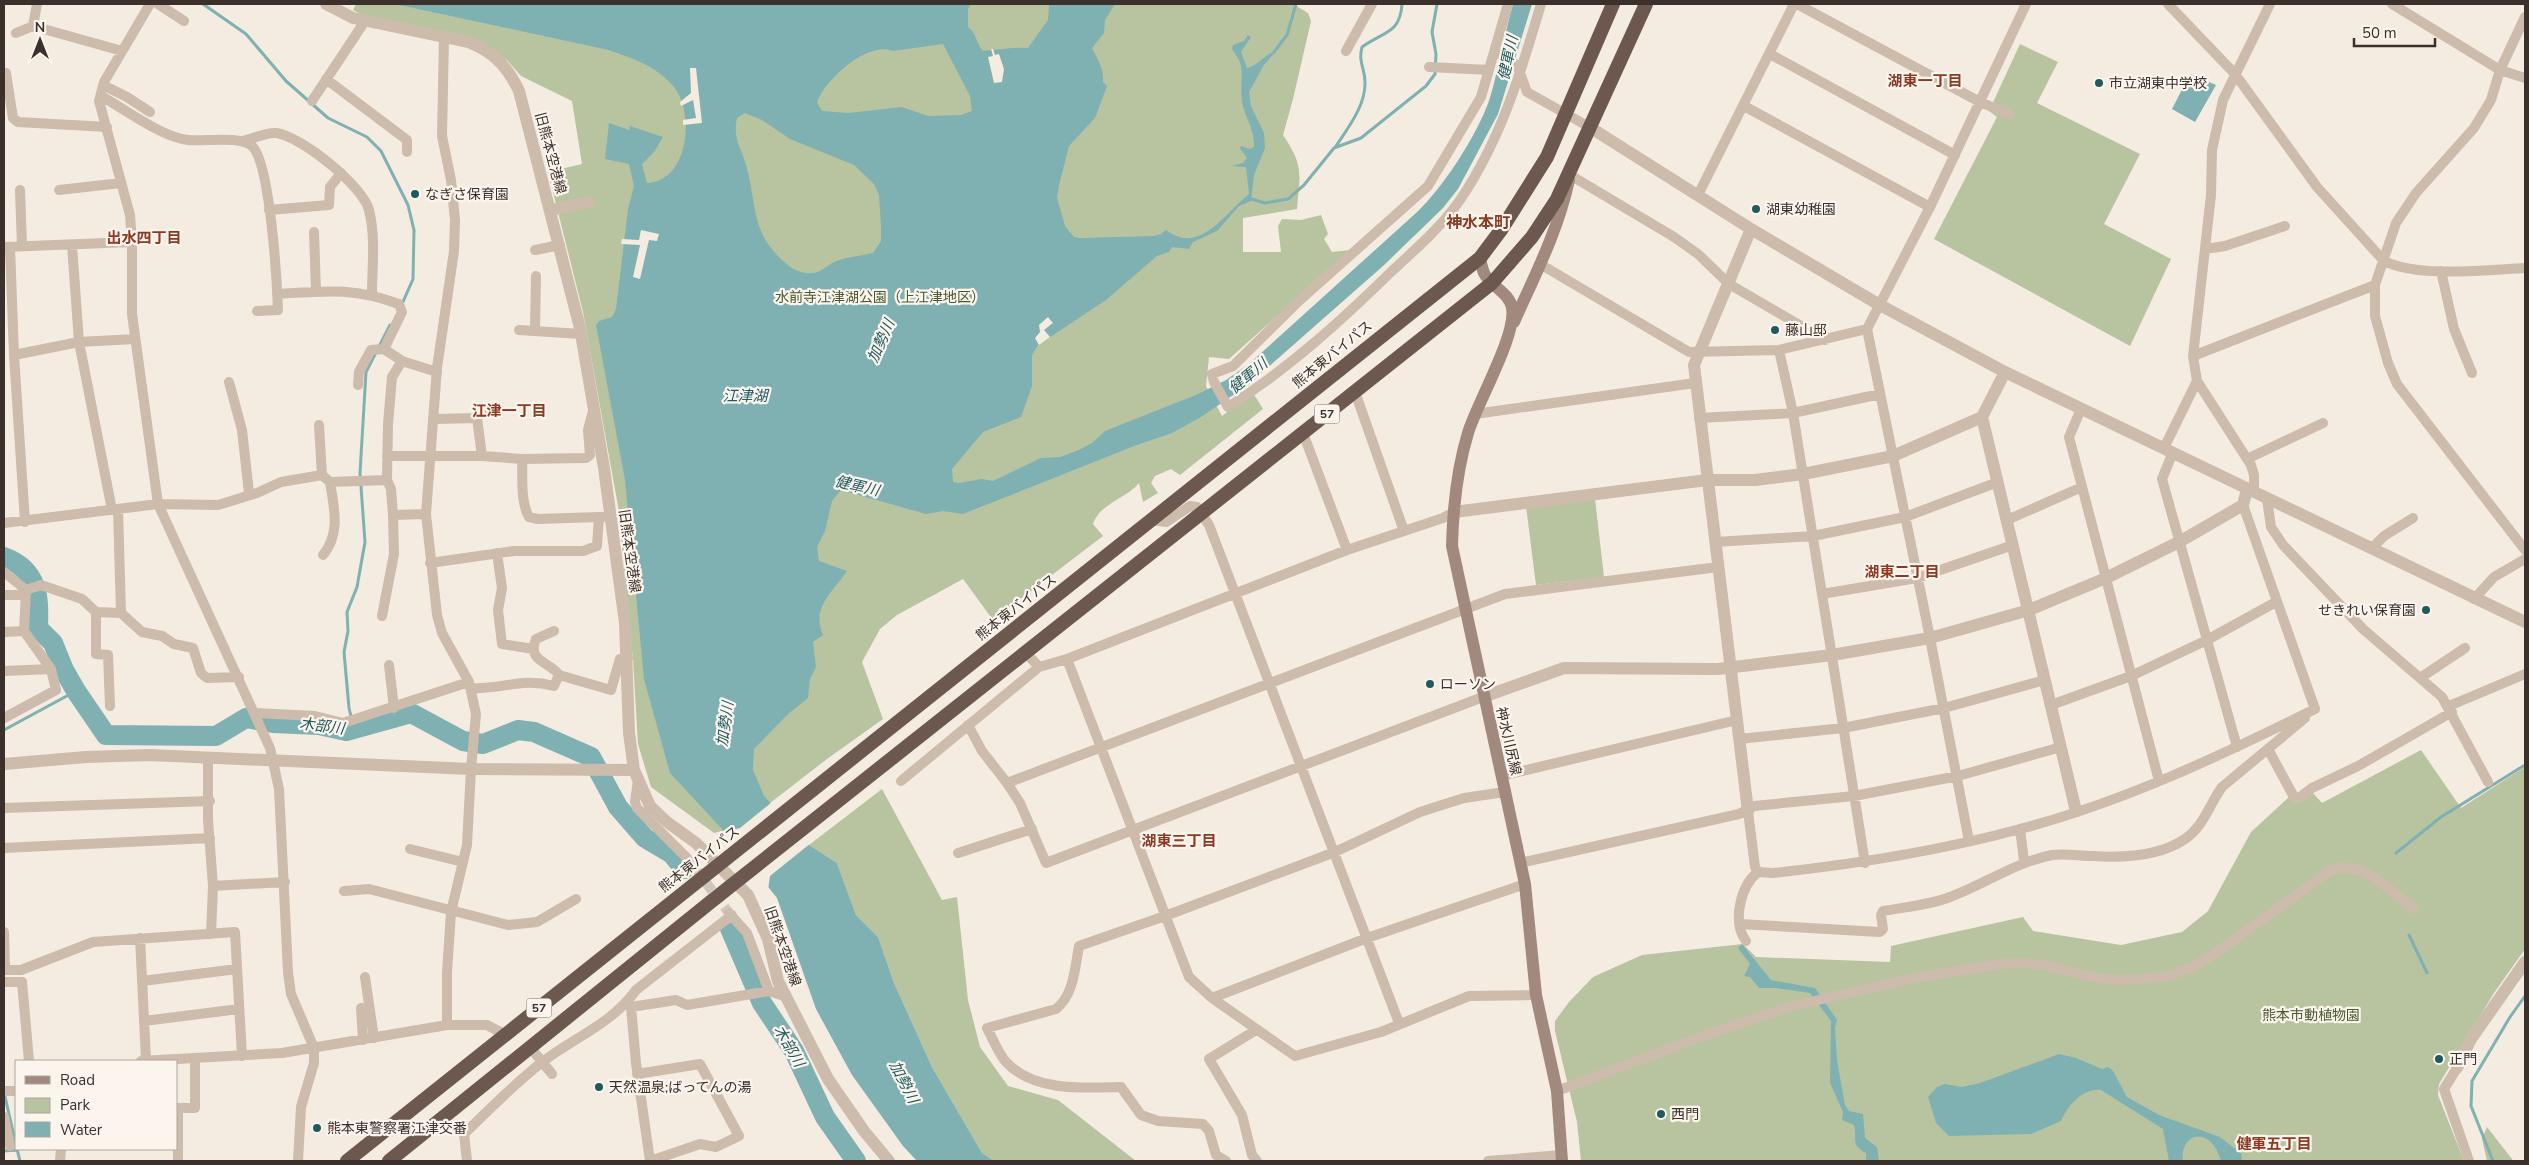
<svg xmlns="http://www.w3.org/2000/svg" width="2529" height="1165" font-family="'Nunito Sans','Noto Sans JP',sans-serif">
<rect width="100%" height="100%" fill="#f4ebe1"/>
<path fill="#b8c4a0" d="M356 4H1293L1308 13 1311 21 1293 99 1283 135C1304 166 1300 173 1297 209L1243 218V252H1281L1278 226 1282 219 1301 220 1321 215 1328 234 1324 239 1332 252 1351 250 1229 359 1209 357 1206 386 1222 416 1253 393 1263 409 1180 475 1171 469 1155 476 1151 483 1158 493 1143 502 1139 483C1126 499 1100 503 1093 524L1103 536 993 620 963 579 897 615 880 629 862 662 883 719 827 759 739 827 714 833 651 787 638 744 633 660 618 506 583 312 548 172 582 164 572 101 521 76 507 60 491 49 373 21 353 10Z
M2020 44 2058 62 2037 103 2140 154 2104 224 2171 259 2130 346 1934 239 1997 117 1989 111Z
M1595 499 1604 577 1536 585 1526 506Z
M2421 750 2461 808 2525 767V949L2494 993 2439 1084 2438 1095 2464 1161H1581L1577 1122 1555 1031V1021L1569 1002 1593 977 1642 955 1743 944 1756 957 1890 962 1891 946 2023 917 2033 931 2121 945 2182 932 2208 911 2251 832 2289 797 2296 803 2312 792 2322 803Z
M882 789 942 900 957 897 968 1000 980 1047 1008 1086 1058 1100 1136 1161H994L982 1153 932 1067 894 983 878 937 856 915 837 863 809 845Z
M2487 1127 2512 1159 2513 1161H2487L2482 1139Z"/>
<path fill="#7fb0b2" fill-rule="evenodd" d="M395 4H971L968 9V27C977 33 976 44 983 51 998 50 1013 47 1028 48L1048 20 1049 5 1046 4H1115L1105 20 1104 33 1092 48C1098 60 1104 69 1103 82L1107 86 1095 118 1069 146 1059 185 1057 198 1065 226 1074 237 1080 238 1154 236 1161 234 1166 230C1200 256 1225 213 1249 194L1246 167 1231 166 1243 163 1247 158 1240 148 1241 146 1250 149 1254 147C1255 130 1245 118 1242 102 1240 90 1243 78 1241 66 1240 60 1236 55 1232 49L1233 45 1244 41 1248 35 1251 37 1241 52 1247 68C1258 66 1265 54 1277 50L1264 65 1249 92 1251 106 1264 133 1265 148 1254 175 1251 201 1239 206 1217 231 1193 242 1189 249 1172 247 1169 252 1157 256 1106 300 1038 345 1032 355V386L1021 417 983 432 952 469 953 482 959 483 982 479 993 481 1041 458 1060 457 1079 450 1092 443 1105 431 1196 395 1226 380 1249 364 1416 213C1443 188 1477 135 1489 101 1499 69 1504 36 1513 4H1532L1498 114 1458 189 1443 208 1383 266 1248 385 1201 417 1172 433 1134 446 963 514 943 511 926 514 841 490 832 501 825 531 817 547 819 561 847 571C832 593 811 608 823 635L813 642 816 667 810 679 808 698 788 714 754 749 753 770 764 796 809 845 837 863 856 915 878 937 894 983 932 1067 982 1153 994 1161H917L903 1146 852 1075 816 1009 777 898 721 828 670 773 644 679 625 480 596 325 599 321 612 317 616 309 628 209 634 186 629 164 605 159 609 123 629 130 630 126 663 137 654 152 642 164 647 183C689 181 695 113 674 87 657 66 628 56 604 49ZM943 44 970 96 972 111 961 115 928 116 902 107 848 113 822 111 817 102C826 79 867 41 893 51ZM745 113 762 120 790 139 854 165 874 184 879 195 881 227V241L873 253C861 256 843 257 832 263 821 270 817 276 801 272 793 270 788 265 782 260 751 231 757 206 747 169 743 150 732 140 737 118Z
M2190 74 2216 85 2195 122 2172 109Z
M1742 944 1771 980 1815 988 1837 1020 1835 1028 1837 1060 1845 1105 1849 1111 1863 1114 1865 1138 1877 1147 1879 1161 1866 1160V1153C1849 1144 1858 1139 1854 1125L1842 1120 1843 1112 1830 1083 1831 1021 1810 993 1777 988H1759L1750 977 1744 976 1750 964 1738 948Z
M2059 1054 2076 1058 2102 1069 2108 1067 2113 1071 2127 1097 2159 1115 2220 1137 2234 1148 2241 1151 2242 1161H2221C2211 1124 2179 1133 2183 1161H2169L2163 1129 2101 1090C2082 1088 2068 1106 2061 1121L2031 1134 1949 1136 1936 1123 1928 1097 1937 1087 1945 1084 1962 1087 1980 1083Z"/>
<path fill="#f4ebe1" d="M991 49H993L995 55 999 54 1004 69 1002 82 994 83 988 57 993 56Z
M690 68H696L702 123 683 125V120L696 118 693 100 681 106 680 102 691 93Z
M641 230 659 234 657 241 649 240 640 279 633 277 640 245 621 244 622 239 639 240Z
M1048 317 1053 323 1044 330 1050 337 1039 345 1035 338 1040 332 1039 325Z
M772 802 811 843 770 876 768 890 721 833 740 828Z"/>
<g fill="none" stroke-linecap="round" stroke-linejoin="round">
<path stroke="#7fb0b2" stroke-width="3" d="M203 4 246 34 286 81 328 118 367 137 381 151 408 205 414 230 413 279 402 304
M1274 52 1287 35 1296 4
M1336 146C1348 128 1366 105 1365 82 1365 68 1358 63 1362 47 1384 31 1400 34 1402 4
M1248 198 1265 203 1288 199 1304 185 1334 148 1361 138 1426 86 1435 74 1436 54 1432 32 1437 4
M354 729 349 708 344 652 348 631 347 612 357 587 365 542 360 473 366 372 390 325
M4 730 76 691
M2396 853 2441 817 2525 765
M2409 935 2427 973
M4 1092 16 1145
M17 1149 20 1161
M4 1151 17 1150
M2493 1161 2471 1106 2472 1081 2510 1017 2525 996"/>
<path stroke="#7fb0b2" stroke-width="20" d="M4 557C39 570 39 597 38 628L53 643 64 670 76 691 106 735 216 736 246 718 273 723 319 725 346 731 411 713 463 741 483 744 518 730 534 732 591 757 618 807 645 838 672 854 684 869
M729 926 762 1003 794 1051 825 1117 856 1161"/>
<path stroke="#cfc6bd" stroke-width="10" stroke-dasharray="10 5" stroke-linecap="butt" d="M688 859 729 913"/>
<path stroke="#cdbbac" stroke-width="10" d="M150 4 104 82 99 101 130 215 132 242V314L158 504 270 748 279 789 288 972 291 994 314 1048V1063L301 1107 298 1161
M158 4 184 21
M1508 4 1481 97 1428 186 1300 300 1233 366 1212 374 1214 382 1228 407C1288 369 1342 320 1392 271 1416 249 1442 226 1460 200 1501 140 1521 72 1541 4
M1797 4 1980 102 2009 114
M2168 4 2235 74 2317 187 2384 261C2419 278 2486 270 2525 268
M2392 4 2500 70 2525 78
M2525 17 2500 70 2491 100 2474 128 2416 193 2396 223 2375 285V316L2388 363 2397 384 2525 550
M33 26 37 4
M16 33 33 26 122 51
M444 37 442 136 451 180 455 220 454 251 437 368 426 514 437 615 442 633 469 682 476 714 471 769 467 845 451 912 447 973V1025
M1346 51 1372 4
M1496 52 1517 65 1527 92 1591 128
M1770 54 1955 155
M1429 67 1489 70
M6 73 13 118 18 122 107 127
M326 79 407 140V152
M103 85 127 97 150 112
M101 96C125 109 161 137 188 140 204 142 240 135 252 146 270 162 277 281 278 310L257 311
M312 101 365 21
M1744 106 1930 207
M242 141C252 139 267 132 276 133 301 136 363 186 369 210 376 239 372 265 372 295
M1570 175 1674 237 1698 254 1729 284 1825 340
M20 190 22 246
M59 190 121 183
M1698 195 1794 4
M269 210 329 205 330 187 341 173
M314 232 316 291
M72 245 79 342 112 510
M4 247 132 242
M10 247 14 355 25 522
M2205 249 2225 246 2285 226
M535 250 560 245
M1540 264 1689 352 1779 350 1867 329
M2441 271 2454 329 2472 373
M277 294C325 291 352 287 399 304L402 312 384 349 402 361 437 372
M519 330 581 334
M535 331 536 276
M1779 350 1793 413 1865 863
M14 355 79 342 135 339
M2193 356 2375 285
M2197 381 2251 465 2254 475V493
M229 382 242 430 249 493
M358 385 359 372 371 350 384 349
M1355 392 1404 531
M2081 409 2069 437 2159 781
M593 411 588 430 590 455 586 458 522 459C523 477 520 501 529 517L538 519 599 517
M1475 414 1695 383
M477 418 482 412 499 411
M1699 418 1793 413 1880 394
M434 419 477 418 482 456
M319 425 322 475
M1303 433 1347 550
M2164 448 2197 381 2193 356 2211 195 2212 150 2223 100 2270 4
M2173 452 2162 479 2237 747
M387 456H482L522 459
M2247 459 2323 423
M387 480 388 424 392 377 402 361
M2267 499 2271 527 2283 545 2363 629 2442 697 2488 782
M118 509 121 613 142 632 162 636 174 644 193 648 201 673 207 678 239 677
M1454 512 1443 518 1347 550 1067 659 1189 977 1212 998 1295 1056 1381 1032 1469 996 1536 995
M1152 520 1166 522 1190 506 1197 507 1209 525 1399 1023
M2007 520 2082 487
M4 523 158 504 218 505 257 493 281 482 322 475 330 482 387 480 391 489 393 515 426 514
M1715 542 1813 536 1905 517 1998 482
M2371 549 2384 536 2413 518
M497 553 502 588 498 610 502 644 534 649
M323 555C341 533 334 508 330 482
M430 563 514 551H583L597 546 599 517H604
M4 572 26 590 24 631 51 669 56 690 4 718
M26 590 41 585 82 599 96 612 121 613
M1822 594 1917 578 2013 545
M4 595H26
M2474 599 2494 577 2525 559
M96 612V654L108 655 110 706
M382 616 394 554 393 515
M554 631 536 639C526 662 551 662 559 675
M4 632 24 631
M1026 653 1039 667
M389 665 394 708
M4 671 51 669
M2420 678 2465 648
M470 688C502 690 521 677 554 686L559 675 611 690 620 659 628 658
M1483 697 1046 863 1020 803 1007 783 1505 594 1718 567
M2051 705 2131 676 2207 640 2276 602
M2449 706 2525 674
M255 713 315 716 343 723 469 682
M968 725 982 751 1007 783
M1739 739 1843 728 1944 708 2045 680
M2268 749 2294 797 2299 798 2312 788 2358 766 2452 712
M208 758V820L213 886 211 934
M1501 776 1737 720
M638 780 635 802 637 808 688 859
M901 781 1039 667 1067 659
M4 808 210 801
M1748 811 1755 867 1758 872 1773 873C1857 864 1939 851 2020 829 2123 802 2220 756 2315 709L2243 505
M2020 829 2024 861
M1969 841 1930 638 1867 329 1930 207 2026 4
M4 848 210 838
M410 849 463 862
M958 853 1032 829
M1520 863 1739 814 1754 806 1854 796 1958 776 2061 747
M213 886 285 882
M344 891 369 889 508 925 537 922 576 899
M729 913 747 933 769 991 784 996
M1740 924 1880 932 1883 929 1881 915 1883 911C1905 907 1930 905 1950 897 1985 884 2016 862 2052 855 2067 853 2079 856 2093 856 2123 858 2160 856 2185 839 2204 826 2209 805 2222 787L2305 718
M4 932 5 970H21L93 942 235 932 242 1056
M140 938 146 1060
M1746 941C1732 923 1740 886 1758 872
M365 977 374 1038
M142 981 237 969
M4 982H22L29 1061
M1212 998 1367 938 1525 884
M627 1003 631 1007 636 1063 650 1161
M631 1007 676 1000 687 1005 769 991
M361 1008 363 1040
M144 1021 239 1009
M1256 1030 1209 1059 1242 1115 1252 1155 1257 1161
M530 1047 552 1074
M141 1061 282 1053 447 1025H487L506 1035
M2457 1068 2444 1089 2469 1161
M637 1074 700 1064 739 1136 716 1147 700 1144 650 1161
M4 1091H16
M1557 1091 1711 1033 1788 1007 1914 978 2000 964 2020 963 2042 965 2099 978 2118 980 2165 977 2191 968 2213 955 2331 870C2363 859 2390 891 2414 909
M176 1108H195V1058
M4 1117 10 1146
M60 1161 61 1149
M178 1161V1108
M467 1161 464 1134C489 1110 514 1084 541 1063 573 1038 612 1024 636 990L732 915
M1226 1161 1216 1155 1209 1131 1203 1124 1158 1121 1141 1115 1121 1087C1084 1088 1034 1092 1006 1062 998 1053 993 1039 987 1028L1056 1009C1074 995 1075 967 1079 946L1165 916 1335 852 1420 812 1464 798 1505 792
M1488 1161 1562 1155"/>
<path stroke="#cdbbac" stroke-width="12" d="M326 4 353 18 468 42C494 52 507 66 519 91L580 328 604 468 625 623 629 733 634 770 650 806 667 822 696 843 748 895 768 939 778 981 828 1079 864 1131 889 1161
M1591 128 1751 229 1878 304 2005 372 2525 622
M551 210 589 202
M1982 417 2076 811
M1454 512 1707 480H1755L1803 474 1893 456 1982 417 2005 372
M1483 697 1564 668 1718 669 1832 655 1930 638 2029 610 2106 578 2179 542 2243 505 2247 489
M4 764 86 757 149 755 471 769 634 770
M1748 811 1694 365 1751 229
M2457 1068 2471 1039 2525 962"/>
<path stroke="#a18a7d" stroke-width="12" d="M1480 258C1481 263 1482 268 1484 273 1490 286 1510 293 1512 308 1517 335 1477 403 1468 433 1457 469 1453 508 1452 546L1525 884 1536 995 1557 1091 1562 1161
M1514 322C1535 275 1558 231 1569 180"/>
<path stroke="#6c584f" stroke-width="14" d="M347 1161 1480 258 1501 230 1547 157 1613 4
M389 1161 713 900 1492 283 1532 237 1557 199 1646 4"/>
</g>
<g fill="#1f5a5e" stroke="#fbf5ee" stroke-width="2">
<circle cx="2099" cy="83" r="5"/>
<circle cx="415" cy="194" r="5"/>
<circle cx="1756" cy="209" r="5"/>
<circle cx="1775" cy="330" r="5"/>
<circle cx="2426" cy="610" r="5"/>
<circle cx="1430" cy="684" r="5"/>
<circle cx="2439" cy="1059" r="5"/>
<circle cx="599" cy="1087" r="5"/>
<circle cx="1661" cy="1114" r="5"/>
<circle cx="317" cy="1128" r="5"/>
</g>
<g text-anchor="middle" stroke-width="4.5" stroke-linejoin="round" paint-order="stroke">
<g fill="#fbf5ee" stroke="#756b66" stroke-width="1">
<rect x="1314.5" y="404.5" width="25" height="19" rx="4"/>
<rect x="526.5" y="998.5" width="25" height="19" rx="4"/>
</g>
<g font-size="12" font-weight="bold" fill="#3b302b">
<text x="1327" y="418">57</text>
<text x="539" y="1012">57</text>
</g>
<g font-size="14" fill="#3b302b" stroke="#fbf5ee" text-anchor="start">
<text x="2109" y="88">市立湖東中学校</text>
<text x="425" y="199">なぎさ保育園</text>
<text x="1766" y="214">湖東幼稚園</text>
<text x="1785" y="335">藤山邸</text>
<text x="2416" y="615" text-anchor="end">せきれい保育園</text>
<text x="1440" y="689">ローソン</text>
<text x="2449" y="1064">正門</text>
<text x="609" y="1092">天然温泉;ばってんの湯</text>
<text x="1671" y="1119">西門</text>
<text x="327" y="1133">熊本東警察署江津交番</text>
</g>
<g font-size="14" fill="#3b302b" stroke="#fbf5ee">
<text transform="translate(551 153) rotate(75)" y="5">旧熊本空港線</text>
<text transform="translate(1332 354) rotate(-39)" y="5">熊本東バイパス</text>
<text transform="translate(630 551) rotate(82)" y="5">旧熊本空港線</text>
<text transform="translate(1016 607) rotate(-38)" y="5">熊本東バイパス</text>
<text transform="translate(1509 741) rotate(77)" y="5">神水川尻線</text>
<text transform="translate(699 859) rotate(-38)" y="5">熊本東バイパス</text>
<text transform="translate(783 946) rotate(71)" y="5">旧熊本空港線</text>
</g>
<g font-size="14" fill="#4a5a2e" stroke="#fbf5ee">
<text x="880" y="302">水前寺江津湖公園（上江津地区）</text>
<text x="2311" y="1020">熊本市動植物園</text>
</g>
<g font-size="15" font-style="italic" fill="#1f5a5e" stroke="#fbf5ee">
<text transform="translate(1508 58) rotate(-78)" y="5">健軍川</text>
<text transform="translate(881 341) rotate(-66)" y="5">加勢川</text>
<text transform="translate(1248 376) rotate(-40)" y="5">健軍川</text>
<text x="745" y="401">江津湖</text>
<text transform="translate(857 486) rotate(13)" y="5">健軍川</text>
<text transform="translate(725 724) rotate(-82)" y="5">加勢川</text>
<text transform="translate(322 726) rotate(7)" y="5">木部川</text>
<text transform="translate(789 1046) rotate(60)" y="5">木部川</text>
<text transform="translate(904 1082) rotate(63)" y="5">加勢川</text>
</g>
<g font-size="15" font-weight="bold" fill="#8c3b22" stroke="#fbf5ee">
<text x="1925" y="86">湖東一丁目</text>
<text x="144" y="243">出水四丁目</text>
<text x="509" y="416">江津一丁目</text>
<text x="1902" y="577">湖東二丁目</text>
<text x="1179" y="846">湖東三丁目</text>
<text x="2274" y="1149">健軍五丁目</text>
</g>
<g font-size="16" font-weight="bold" fill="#8c3b22" stroke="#fbf5ee">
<text x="1478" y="228">神水本町</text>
</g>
</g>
<rect width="2529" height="1165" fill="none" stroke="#3b302b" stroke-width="10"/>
<rect x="15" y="1060" width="162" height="90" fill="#fbf5ee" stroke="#aea6a0"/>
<rect x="25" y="1076" width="25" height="8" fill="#a18a7d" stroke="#aea6a0"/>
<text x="60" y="1085" font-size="15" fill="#3b302b">Road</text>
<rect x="25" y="1098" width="25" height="15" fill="#b8c4a0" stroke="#aea6a0"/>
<text x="60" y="1110" font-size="15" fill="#3b302b">Park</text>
<rect x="25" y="1122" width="25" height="15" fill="#7fb0b2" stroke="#aea6a0"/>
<text x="60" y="1135" font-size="15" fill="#3b302b">Water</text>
<g transform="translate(40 40)" stroke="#fbf5ee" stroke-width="4" paint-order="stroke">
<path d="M0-4L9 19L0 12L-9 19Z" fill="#3b302b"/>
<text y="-8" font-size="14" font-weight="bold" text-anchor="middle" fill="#3b302b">N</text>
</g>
<path d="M2354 38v8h81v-8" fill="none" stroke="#3b302b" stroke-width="2.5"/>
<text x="2362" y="38" font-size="15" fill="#3b302b" stroke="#fbf5ee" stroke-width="4" paint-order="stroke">50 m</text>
</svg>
